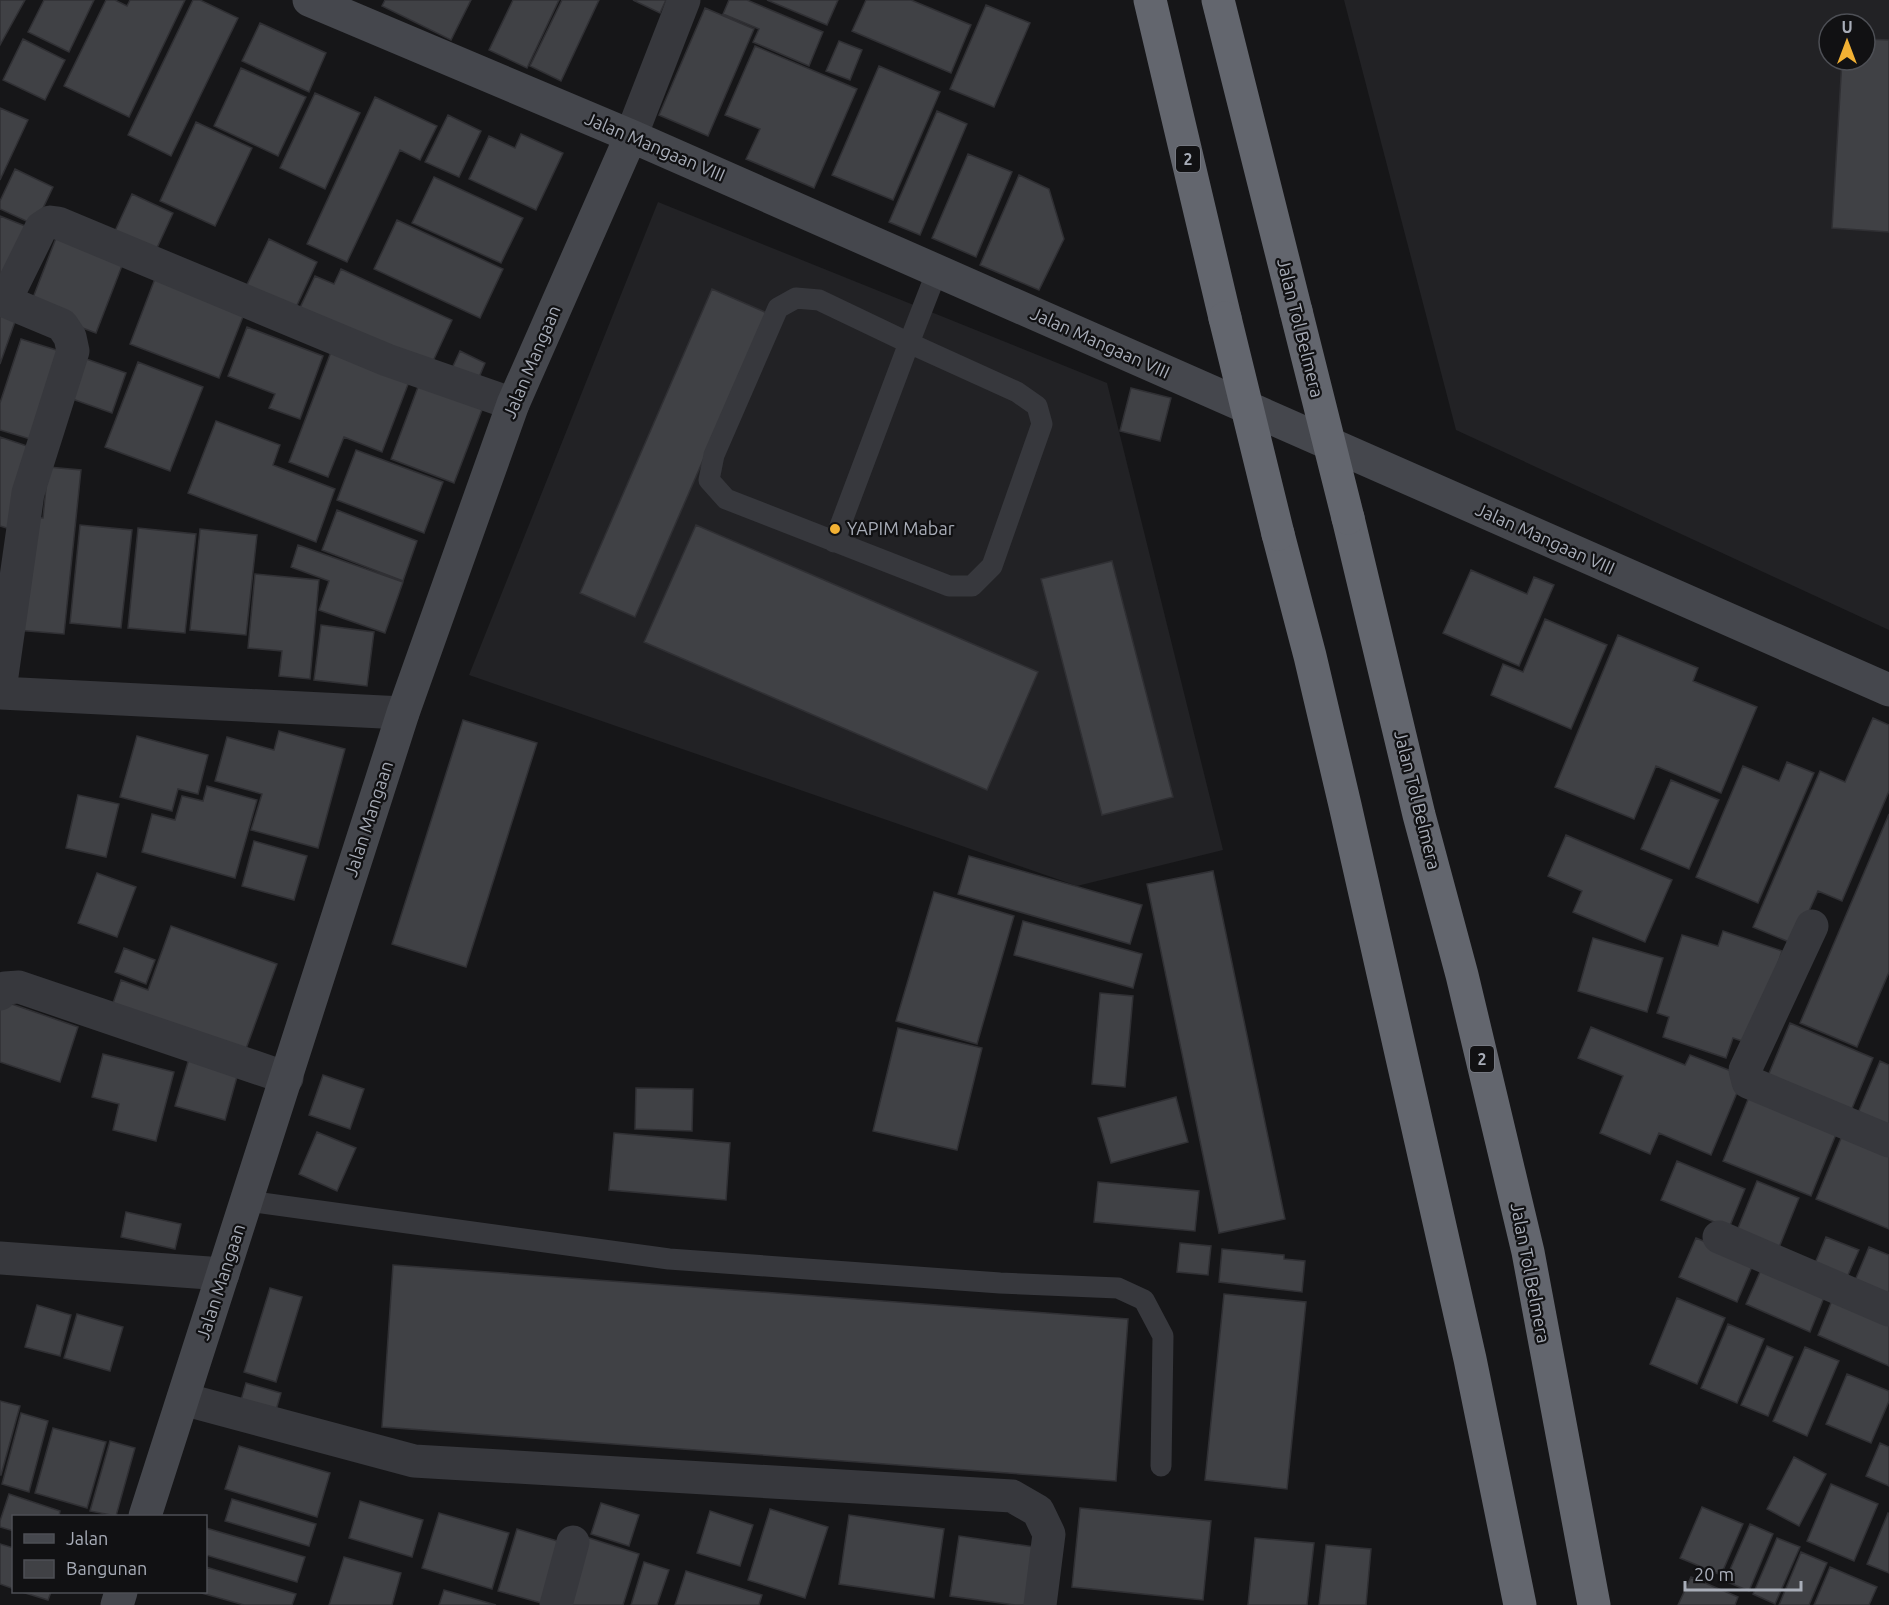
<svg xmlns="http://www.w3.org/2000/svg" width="1889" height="1605" font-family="Ubuntu,sans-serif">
<rect width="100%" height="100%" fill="#161618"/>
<path fill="#222225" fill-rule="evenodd" d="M1344 0H1889V630L1456 430ZM1829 24H1865V60H1829Z
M658 202 1107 383 1223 850 1077 886 469 675Z"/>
<path fill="#404145" stroke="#303034" stroke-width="1.5" d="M0 0H25L0 45Z
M44 0H94L69 52 28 32Z
M106 0H115L127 6 130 0H185L129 117 64 86Z
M193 0H200L238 18 171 156 128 135Z
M385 0H471L451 40 382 6Z
M513 0H559L527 68 489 50Z
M562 0H599L561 81 530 66Z
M633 0H666L660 13Z
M729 0H747L823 32 809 66 753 42 759 29 723 14Z
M767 0H838L827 25Z
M866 0H911L971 25 951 73 852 31Z
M986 5 1030 23 994 107 950 89Z
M705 8 754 29 708 136 659 115Z
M260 23 326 53 309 92 242 61Z
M23 39 65 60 45 100 3 80Z
M1865 39 1889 40V232L1832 228 1842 60H1865Z
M839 41 862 50 850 80 826 71Z
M755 46 857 89 814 188 746 159 760 129 725 115Z
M879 66 940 92 893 200 832 175Z
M241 68 306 97 278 156 214 126Z
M315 93 360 113 325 189 280 168Z
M375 97 437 126 420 160 400 150 347 262 307 244Z
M0 108 28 120 0 180Z
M937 111 967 124 920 235 889 222Z
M448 115 481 131 459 177 425 162Z
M196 122 252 148 215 226 160 201Z
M521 134 563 153 536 210 469 179 489 136 515 148Z
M968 154 1012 172 976 257 932 238Z
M15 169 53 187 35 225 0 209V201Z
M1019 175 1049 189 1064 239 1039 290 980 265Z
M434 177 523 218 501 263 412 223Z
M132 194 173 213 151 261 110 242Z
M0 216 30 228 0 296Z
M397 220 503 269 480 318 374 269Z
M58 233 125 258 96 333 29 308Z
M269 239 317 262 292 316 243 293Z
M341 269 452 320 428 372 298 312 315 276 334 284Z
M156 276 246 309 219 378 130 344Z
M712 289 767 313 635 617 580 593Z
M0 310 17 316 0 364Z
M247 327 323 356 300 419 269 408 275 394 228 376Z
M21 339 66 353 37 441 0 430V403Z
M334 344 412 374 382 452 344 437 328 477 289 462Z
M460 351 485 363 475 387 449 375Z
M75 355 126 373 112 413 61 395Z
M138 362 203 387 170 471 105 447Z
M421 379 485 402 454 483 391 459Z
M1131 388 1171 398 1160 441 1120 431Z
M216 421 280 445 273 465 335 489 316 542 188 493Z
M0 437 36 449 10 529 0 526Z
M356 450 443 482 424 533 337 500Z
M48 467 81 470 64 634 16 630 27 517 43 518Z
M337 510 417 541 403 581 322 550Z
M80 525 132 530 121 628 70 623Z
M696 525 1038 672 987 790 644 642Z
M138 528 196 534 185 633 128 628Z
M200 529 257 535 246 635 190 630Z
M298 545 403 582 385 633 319 610 329 581 291 567Z
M1112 561 1173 797 1102 815 1041 579Z
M1471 570 1527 594 1534 577 1554 585 1519 666 1443 633Z
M255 574 319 580 310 679 279 676 282 651 248 648Z
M1545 619 1607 645 1571 729 1491 695 1503 664 1523 672Z
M321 625 374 632 367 686 314 680Z
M1618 635 1698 668 1693 681 1757 707 1721 793 1656 766 1634 819 1555 787Z
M1873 718 1889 725V791L1842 901 1818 891 1794 944 1753 927 1820 771 1845 782Z
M463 720 537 743 466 967 392 944Z
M279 731 345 749 318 848 251 830 262 794 215 781 227 737 274 750Z
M137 736 208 755 198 794 178 789 172 811 120 797Z
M1787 762 1814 773 1758 903 1696 877 1743 766 1779 781Z
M1671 780 1719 800 1689 869 1641 849Z
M207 786 257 800 235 878 142 852 152 814 175 820 182 796 203 801Z
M78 795 119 804 106 857 66 848Z
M1889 814V972L1857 1047 1800 1023Z
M1566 835 1672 880 1645 942 1573 912 1582 891 1548 876Z
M254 841 307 856 294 900 242 886Z
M969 856 1142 905 1130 944 958 894Z
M1213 871 1285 1219 1219 1233 1147 884Z
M97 873 136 887 117 937 78 923Z
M934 892 1014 916 977 1044 896 1021Z
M1023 921 1142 954 1133 988 1014 955Z
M171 926 277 964 243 1057 111 1009 121 980 148 990Z
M1723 931 1782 951 1751 1044 1733 1038 1726 1058 1663 1037 1669 1017 1657 1013 1682 935 1718 946Z
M1593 938 1663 958 1647 1012 1578 991Z
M124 948 155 960 146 984 115 972Z
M1100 993 1133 996 1125 1087 1092 1084Z
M3 1001 78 1027 60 1082 0 1062V1009Z
M1790 1023 1873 1058 1848 1118 1765 1083Z
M1591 1027 1685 1065 1690 1055 1744 1076 1711 1155 1659 1133 1650 1154 1600 1133 1623 1076 1578 1058Z
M898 1028 982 1048 957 1150 873 1131Z
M191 1052 240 1066 225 1120 175 1106Z
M103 1054 174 1072 156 1141 113 1130 119 1104 92 1097Z
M1880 1061 1889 1065V1135L1855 1120Z
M323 1075 364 1089 350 1129 309 1115Z
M636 1088 693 1089 692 1131 635 1129Z
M1751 1092 1839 1127 1811 1196 1723 1161Z
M1176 1097 1188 1142 1111 1163 1098 1118Z
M1844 1131 1889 1150V1229L1816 1199Z
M317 1132 356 1148 337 1191 299 1174Z
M614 1133 730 1143 726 1200 609 1190Z
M1677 1161 1745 1189 1729 1228 1661 1200Z
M1757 1181 1799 1198 1776 1255 1734 1238Z
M1098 1182 1199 1191 1195 1231 1094 1222Z
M126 1212 181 1224 175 1249 121 1237Z
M1826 1237 1859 1250 1845 1282 1813 1268Z
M1696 1238 1754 1262 1737 1302 1679 1277Z
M1180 1243 1211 1246 1208 1275 1177 1272Z
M1869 1247 1889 1255V1306L1851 1290Z
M1222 1249 1284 1255V1259L1305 1261 1302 1292 1219 1282Z
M1764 1263 1827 1290 1810 1332 1746 1304Z
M393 1265 1128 1319 1116 1481 382 1427Z
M270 1288 302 1297 276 1382 244 1372Z
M1835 1293 1889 1316V1366L1818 1335Z
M1224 1294 1306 1302 1287 1489 1205 1480Z
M1677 1298 1725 1318 1697 1384 1650 1364Z
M37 1305 71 1315 60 1356 25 1347Z
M77 1314 123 1327 110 1371 64 1358Z
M1728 1324 1764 1339 1737 1403 1701 1388Z
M1767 1346 1793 1357 1768 1416 1741 1405Z
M1805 1347 1839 1361 1807 1436 1773 1421Z
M1847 1374 1889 1391V1401L1871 1443 1826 1424Z
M246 1383 281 1393 274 1417 239 1407Z
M0 1401 20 1406 1 1475H0Z
M21 1413 48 1421 29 1492 2 1484Z
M53 1428 106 1442 87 1508 35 1493Z
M110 1441 135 1448 116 1516 90 1511Z
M1880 1443 1889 1447V1486L1866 1476Z
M239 1446 330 1473 317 1517 225 1489Z
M1794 1457 1826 1474 1799 1526 1767 1509Z
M1831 1484 1878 1504 1854 1561 1807 1541Z
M9 1494 60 1511 59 1516H14V1531L0 1527V1521Z
M232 1499 316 1524 309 1546 225 1521Z
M360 1501 423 1520 412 1557 349 1538Z
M601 1503 639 1515 629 1546 591 1534Z
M1702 1507 1743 1524 1721 1575 1680 1558Z
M1080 1508 1211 1521 1203 1600 1072 1587Z
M770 1509 828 1527 805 1598 748 1580Z
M710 1511 753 1525 740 1566 697 1553Z
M439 1513 509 1533 492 1589 422 1568Z
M1888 1513 1889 1514V1573L1867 1564Z
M849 1515 944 1529 934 1598 839 1584Z
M1750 1524 1773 1534 1749 1591 1725 1581Z
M206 1528 305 1557 297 1582 206 1555Z
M517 1529 564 1543 545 1604 498 1591Z
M580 1535 639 1554 623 1605H558Z
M959 1536 1034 1547 1025 1605H1015L950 1596Z
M1255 1538 1314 1543 1307 1605H1248Z
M1777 1538 1800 1547 1775 1604 1753 1594Z
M0 1544 14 1548V1589L0 1584Z
M1326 1545 1371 1549 1366 1605H1319Z
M1801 1552 1827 1563 1809 1605H1779Z
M344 1557 401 1573 392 1605H329Z
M644 1562 669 1570 657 1605H631Z
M206 1567 296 1594 292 1605H244L198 1592H206Z
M1830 1567 1877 1587 1869 1605H1814Z
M686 1571 762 1595 759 1605H675Z
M1691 1577 1738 1597 1735 1605H1678Z
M444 1590 496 1605H439Z
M22 1592H51L48 1600Z"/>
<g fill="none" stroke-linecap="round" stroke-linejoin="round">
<path stroke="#37383d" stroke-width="21" d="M834 542 909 343 1017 392 1037 406 1042 424 992 566 972 586H949L726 499 709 480 714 455 778 308 796 298 819 300 909 343 937 271
M247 1201 669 1259 1000 1283 1118 1288 1144 1300 1163 1336 1161 1466"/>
<path stroke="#37383d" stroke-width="33" d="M631 136 684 0
M0 299 62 325 70 337 73 351 28 493 0 690
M5 301 41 228 50 222 58 223 387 360 513 404
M0 693 403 713
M1812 926 1745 1070 1748 1082 1889 1141
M0 994 5 988 19 987 287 1078
M1719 1237 1889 1310
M0 1258 223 1274
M183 1399 414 1461 1012 1496 1038 1511 1049 1534 1040 1605
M556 1605 573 1542"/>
<path stroke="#45474d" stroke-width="33" d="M309 0 631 136 1889 690
M145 1516 403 713 513 404 631 136
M117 1605 121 1592"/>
<path stroke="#63666e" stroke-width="33" d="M1150 0 1225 318
M1218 0 1296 311
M1348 518 1419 815 1462 975 1528 1252 1594 1605
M1278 534 1310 656 1345 805 1470 1359 1520 1605"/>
<path stroke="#63666e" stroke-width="33" d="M1296 311 1348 518
M1225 318 1278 534"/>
</g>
<circle fill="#f2b134" stroke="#111113" stroke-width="2" cx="835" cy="529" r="6"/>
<g text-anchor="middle" stroke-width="4.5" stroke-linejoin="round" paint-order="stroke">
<g fill="#111113" stroke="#7b7e86" stroke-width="1.5">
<rect x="1176" y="146" width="24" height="26" rx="4.5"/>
<rect x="1470" y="1046" width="24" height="26" rx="4.5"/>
</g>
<g font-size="16" font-weight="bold" fill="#a8adb8">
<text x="1188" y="165">2</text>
<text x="1482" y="1065">2</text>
</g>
<g font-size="18" fill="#a8adb8" stroke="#111113">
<text transform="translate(655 147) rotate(23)" y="6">Jalan Mangaan VIII</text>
<text transform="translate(1300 328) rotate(76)" y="6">Jalan Tol Belmera</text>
<text transform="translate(1100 343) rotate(24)" y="6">Jalan Mangaan VIII</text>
<text transform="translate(532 362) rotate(-67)" y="6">Jalan Mangaan</text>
<text transform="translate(1545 539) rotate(24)" y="6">Jalan Mangaan VIII</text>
<text transform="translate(1417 800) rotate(76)" y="6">Jalan Tol Belmera</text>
<text transform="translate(369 819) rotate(-72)" y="6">Jalan Mangaan</text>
<text transform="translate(1530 1273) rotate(79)" y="6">Jalan Tol Belmera</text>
<text transform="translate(221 1282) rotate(-72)" y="6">Jalan Mangaan</text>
</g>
<g font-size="18" fill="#a8adb8" stroke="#111113" text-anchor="start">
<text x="847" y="535">YAPIM Mabar</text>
</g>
</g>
<rect x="12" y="1515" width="195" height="78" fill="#111113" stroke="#4d4f55" stroke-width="1.5"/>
<rect x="24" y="1534" width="30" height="9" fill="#45474d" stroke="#4d4f55" stroke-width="1.5"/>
<text x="66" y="1545" font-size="18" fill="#a8adb8">Jalan</text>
<rect x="24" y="1560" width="30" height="18" fill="#404145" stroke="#4d4f55" stroke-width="1.5"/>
<text x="66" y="1575" font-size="18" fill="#a8adb8">Bangunan</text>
<g transform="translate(1847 42)"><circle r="28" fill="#111113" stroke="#4d4f55" stroke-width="1.5"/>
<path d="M0-4.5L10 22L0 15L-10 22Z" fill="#f2b134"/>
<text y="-9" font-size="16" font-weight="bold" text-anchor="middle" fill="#a8adb8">U</text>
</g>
<path d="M1685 1581v9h116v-9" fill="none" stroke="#a8adb8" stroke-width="3"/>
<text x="1694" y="1581" font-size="18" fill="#a8adb8" stroke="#111113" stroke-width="4.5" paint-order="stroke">20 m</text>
</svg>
